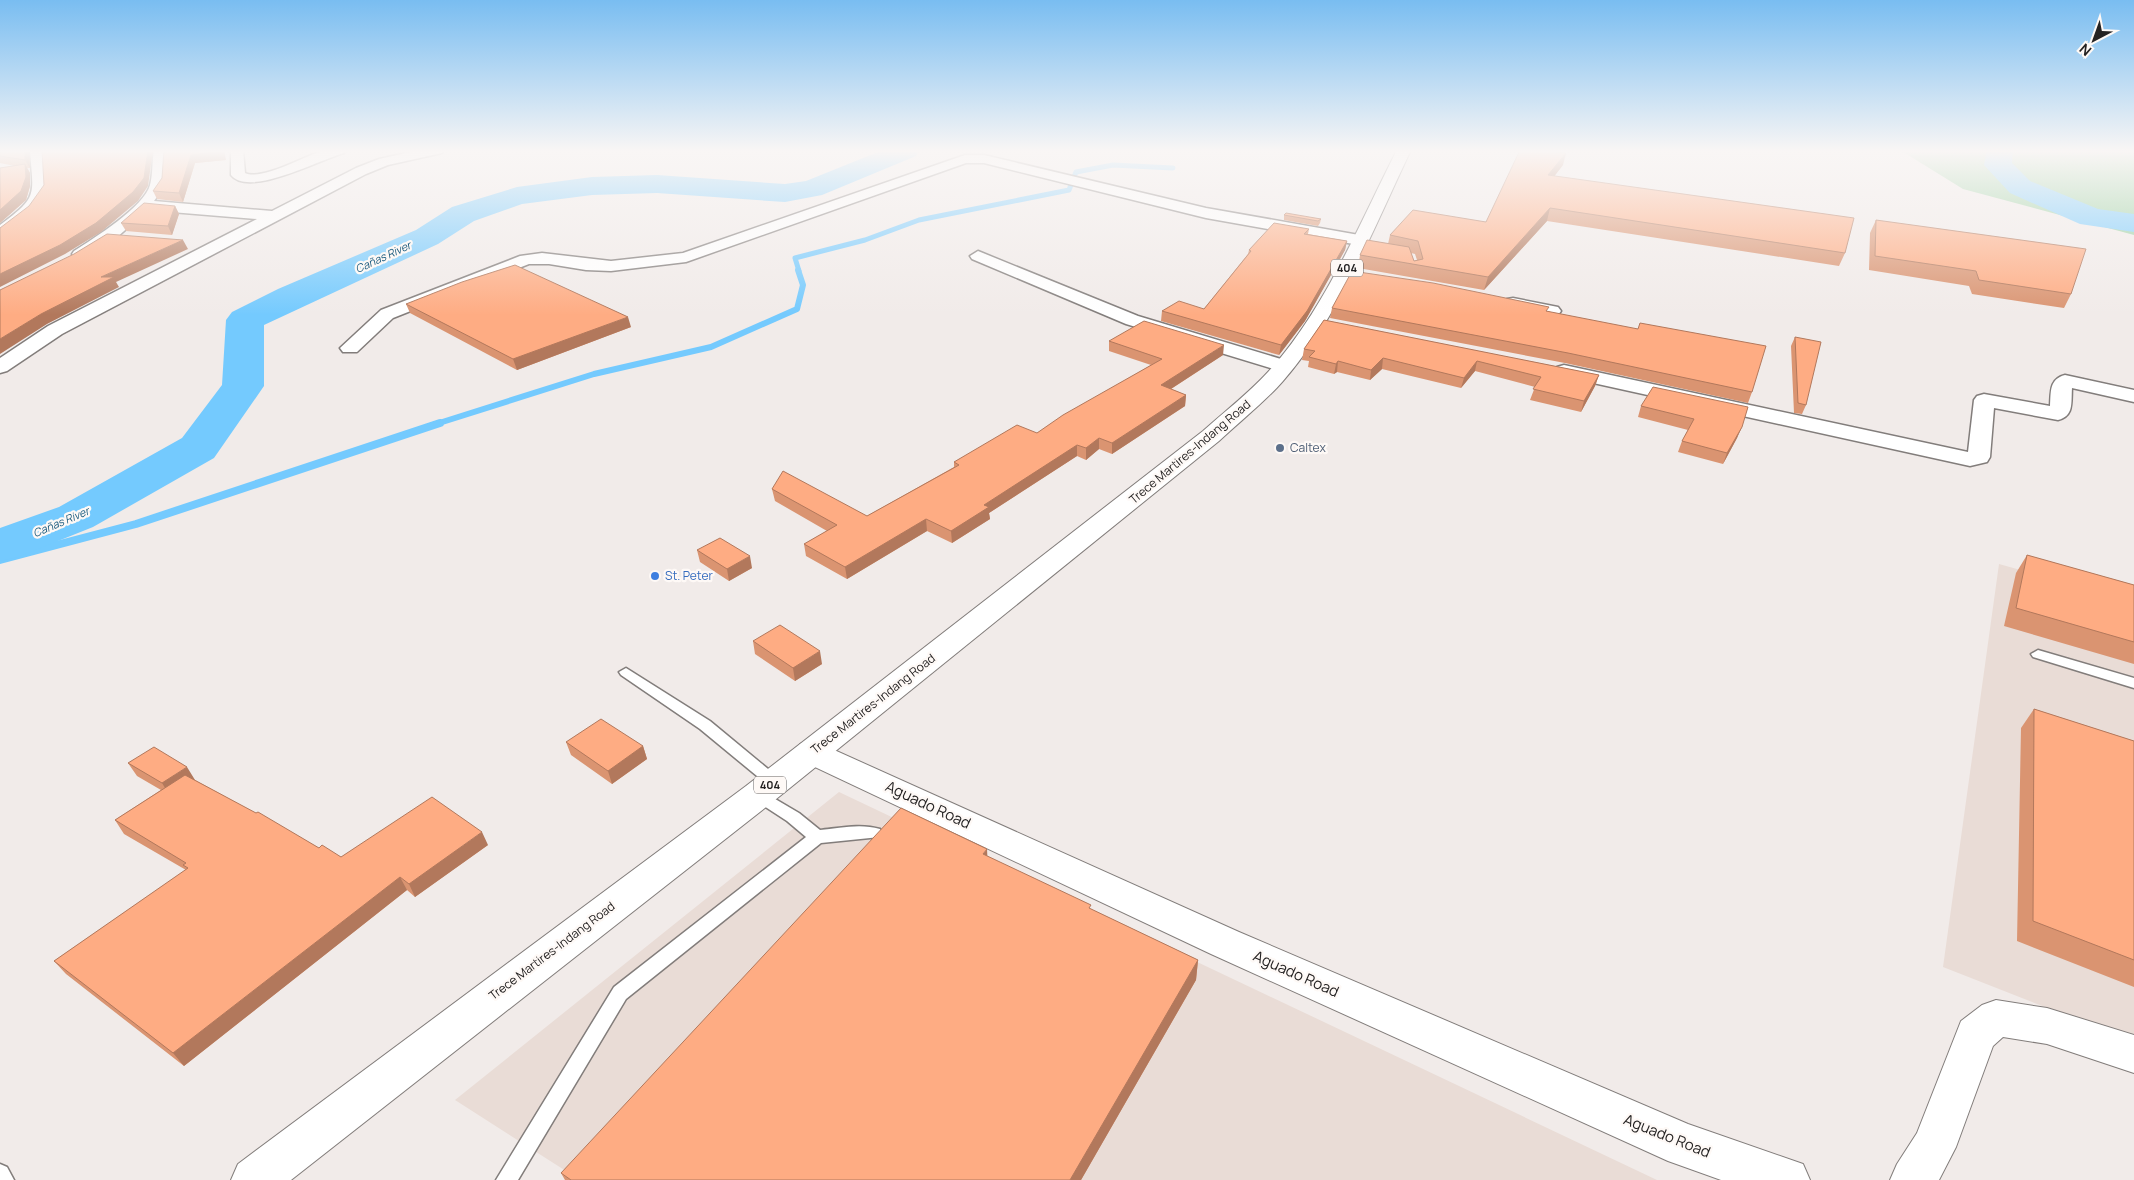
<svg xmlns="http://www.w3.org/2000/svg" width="2134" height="1180" font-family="Manrope,sans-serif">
<rect width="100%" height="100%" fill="#f1ebe9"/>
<path fill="#e9dcd6" d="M1999 564 2134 602V1042L1943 967Z
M839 792 1657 1180H580L455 1100Z"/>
<path fill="#95cf9e" d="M1900 150H2134V235L1963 189Z"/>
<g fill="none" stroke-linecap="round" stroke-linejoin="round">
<path stroke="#74cafe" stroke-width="5" d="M799 271 795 258 865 240 919 220 1069 190 1076 172 1113 165 1173 168"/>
<path stroke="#74cafe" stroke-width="6" d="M436 424 594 374 711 347 797 309 803 285 798 270"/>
<path stroke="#74cafe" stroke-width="8" d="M0 560 136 524 440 423"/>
<path fill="#74cafe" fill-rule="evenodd" d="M883 150H919L916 156 822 195 785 202 657 193 592 195 522 204 474 221 438 244 264 325V386L214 458 93 527 18 557 0 561V528L59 507 182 438 222 385 226 320 232 312 278 289 416 230 452 207 517 187 592 177 657 175 785 184 806 181Z
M1987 150H2013L2012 163 2030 181 2098 209 2134 214V232L2080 224 2010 193 1984 165Z"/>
<defs>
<path id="lane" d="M2038 650 2134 678V688L2033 657 2031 654Z
M626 668 710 721 779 778 782 782 779 786 774 788 769 786 700 729 621 675 619 672Z
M758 789 799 813 820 830C839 828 861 823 880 829L882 833 880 837 821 843 626 999 518 1180H496L614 987 806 837 787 821 753 799 750 795 753 791Z
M0 1164 7 1167 14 1180H0Z"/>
<path id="street" d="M30 150H44L47 193 33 214 6 235 0 237V225C39 196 33 196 30 150Z
M154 150H167L164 187 154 201 272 211 356 168 379 159 420 150H444L442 153 388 165 366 174 62 334 7 371 0 373V358L48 326 257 219 147 210C132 223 95 263 74 257L72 254 74 251C93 239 145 206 150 185 153 174 152 161 154 150Z
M231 150H243L245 173C262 181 304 156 322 151 329 149 338 150 346 150L344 153C321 159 249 198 231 175Z
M965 155H984L1206 208 1359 235 1367 240 1359 245 1206 218 984 163H966L686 262 611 271 586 270 549 264H529L393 318 357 352H343L340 348 381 310 520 256 542 253 611 261 683 253Z
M978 251 1138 316 1291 362 1294 366 1291 370H1277L1126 324 972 259 970 256Z
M1513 298 1558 307 1561 311 1558 315 1552 316 1507 307 1504 303 1507 299Z
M1564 365 1968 452 1974 400 1977 396 1984 394 2050 406C2051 392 2049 379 2065 375L2134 390V402L2072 388C2071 403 2074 416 2058 420L1994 408 1990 457 1987 462 1970 466 1557 375 1554 371 1557 367Z"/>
<path id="secondary" d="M812 740 1239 932 1688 1124 1803 1164 1810 1180H1721L1668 1161 1211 954 800 760 796 752 800 744Z
M1996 1000 2047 1008 2134 1035V1073L2047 1044 2003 1037 1993 1046 1956 1147 1939 1180H1890L1897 1164 1917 1133 1961 1021 1982 1005Z"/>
<path id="primary" d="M1397 150H1411C1373 229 1341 314 1283 381 1264 403 1240 421 1219 441L770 804 291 1180H231L238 1164 746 786 1203 431C1224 412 1248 394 1268 372 1325 310 1359 224 1397 150Z"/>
</defs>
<use href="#lane" stroke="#827d7b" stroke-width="3"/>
<use href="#street" stroke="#827d7b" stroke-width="3"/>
<use href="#secondary" stroke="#827d7b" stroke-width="2"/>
<use href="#primary" stroke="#827d7b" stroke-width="2"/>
<use href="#lane" fill="#fff" fill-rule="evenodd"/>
<use href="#street" fill="#fff" fill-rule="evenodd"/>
<use href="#secondary" fill="#fff" fill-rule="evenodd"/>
<use href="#primary" fill="#fff" fill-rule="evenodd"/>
</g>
<path fill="#da9471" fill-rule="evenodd" d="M29 150 30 168H27L30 173V186L26 200 0 223V168L15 166 0 163V151Z
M164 150 226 160 195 163 183 202 157 199 153 191 162 178Z
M1563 165 1554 176 1845 253 1839 266 1547 221 1484 290 1358 268 1360 255 1388 244 1390 235 1486 222ZM1411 253 1415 254 1417 260 1414 261Z
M175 206 179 214 172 235 126 231 121 223Z
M1284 215 1321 219 1320 223 1318 226 1284 220Z
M1876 220 2071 294 2064 308 1972 294 1969 286 1869 270 1870 233Z
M1309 229 1308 234 1347 241 1345 250 1305 321 1279 355 1161 321 1162 311 1204 309 1248 254 1249 250Z
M406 304 631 327 517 370 410 313Z
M1332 308 1548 311 1752 392 1748 403 1565 363 1330 318Z
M1324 320 1599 375 1595 386 1581 412 1530 400 1535 387 1475 371 1461 388 1382 369 1370 380 1337 372 1334 374 1308 367 1309 361 1302 360 1304 349Z
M1795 337 1806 405 1802 414 1794 413 1791 346Z
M1109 341 1223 355 1171 389 1186 395 1185 406 1112 454 1099 449 1086 460 1077 456 989 513 990 519 952 543 927 531 847 579 806 556 804 544 827 531 775 501 772 489 867 516 954 467V462L1037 433 1151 365 1109 351Z
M1641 406 1748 407 1737 438 1723 464 1678 452 1682 441 1688 430 1638 417Z
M697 550 752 568 729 581 700 562Z
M2027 555 2134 585V664L2004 626 2016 573Z
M753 641 822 664 795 681 755 654Z
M2034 709 2134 741V987L2017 941 2021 728Z
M566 742 643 746 647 759 612 784 571 755Z
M128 763 195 780 319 848 341 857 488 845 415 897 407 890 184 1066 66 974 54 961 186 870 124 834 115 820 161 790 137 776Z
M987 856 1091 909 1198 960 1196 980 1081 1180H565L561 1173Z"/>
<path fill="#b2785c" d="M25 150H29L30 168 25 160Z
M148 150H153L148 186 138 201 101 232 65 254 0 287V274Z
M222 150H224L226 160 195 163 183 202 179 193 191 155Z
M1566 153 1563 165 1546 187 1548 175Z
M25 164 30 173V186L26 200 0 223V210Z
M175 206 179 214 172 235 168 226Z
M1550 208 1547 221 1484 290 1488 277Z
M183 240 188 249 116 282 119 287 47 324 0 354V339L101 277Z
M1347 241 1345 250 1305 321 1279 355 1281 345Z
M628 317 631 327 517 370 513 359Z
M1224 345 1223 355 1160 396 1161 385Z
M1383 358 1382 369 1370 380 1371 370Z
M1338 361 1337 372 1334 374 1336 364Z
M1477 361 1475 371 1461 388 1464 378Z
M1599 375 1595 386 1581 412 1584 401Z
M1186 395 1185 406 1112 454V443Z
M1742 427 1737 438 1723 464 1727 453Z
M1099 438V449L1086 460V448Z
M1077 445V456L989 513 990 519 952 543 951 531 984 505Z
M926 519 927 531 847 579 845 567Z
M750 556 752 568 729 581 727 569Z
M820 651 822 664 795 681 793 668Z
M643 746 647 759 612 784 608 771Z
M187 767 195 780 170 796 162 783Z
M482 832 488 845 415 897 409 884Z
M987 849 988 869 983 854Z
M400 877 407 890 184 1066 173 1053Z
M1198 960 1196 980 1081 1180H1070Z"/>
<path fill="#feac83" stroke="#b2785c" d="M3 150H25V160L0 156V151Z
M42 150H148L144 178 133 192 96 223 60 245 0 274V228L29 206 44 185Z
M164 150H222V151L191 155 179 193 153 191 162 178Z
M1520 150H1543L1566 153 1548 175 1854 218 1845 253 1550 208 1488 277 1360 255 1367 240 1409 247 1414 261 1423 259 1418 241 1390 235 1413 210 1486 222Z
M25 164 26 177 21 191 0 210V168Z
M144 203 175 206 168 226 121 223Z
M1286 213 1321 219 1318 221 1284 215Z
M1876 220 2086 249 2071 294 1979 280 1976 271 1875 256Z
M1274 223 1309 229 1304 234 1347 241 1307 311 1281 345 1162 311 1179 301 1204 309 1251 251 1249 250Z
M107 234 183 240 101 277H114L41 314 0 339V290L74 254Z
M515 265 628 317 513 359 406 304 462 282Z
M1352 271 1433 283 1549 307 1546 311 1638 329 1640 323 1766 346 1752 392 1568 353 1332 308Z
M1324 320 1599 375 1584 401 1533 389 1541 377 1477 361 1464 378 1383 358 1371 370 1338 361 1336 364 1309 357 1315 351 1304 349Z
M1144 321 1224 345 1161 385 1186 395 1112 443 1099 438 1086 448 1077 445 984 505 989 507 951 531 926 519 845 567 804 544 837 525 772 489 783 471 867 516 959 465 954 462 1017 425 1037 433 1063 415 1162 359 1109 341Z
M1795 337 1821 342 1806 405 1798 403Z
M1653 387 1748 407 1742 427 1727 453 1682 441 1694 419 1641 406Z
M720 538 750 556 727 569 697 550Z
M2027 555 2134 585V642L2016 608Z
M780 625 820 651 793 668 753 641Z
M2034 709 2134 741V960L2033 921Z
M601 719 643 746 608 771 566 742Z
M154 747 187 767 162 783 128 763Z
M185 775 256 813 258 812 319 848 322 845 341 857 432 797 482 832 409 884 400 877 173 1053 54 961 188 868 183 865 186 863 115 820Z
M901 808 987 849 983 854 1091 905 1089 908 1198 960 1070 1180H571L561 1173Z"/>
<linearGradient id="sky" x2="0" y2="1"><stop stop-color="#79bdf1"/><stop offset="0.48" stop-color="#f9f6f5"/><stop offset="1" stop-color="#f9f6f5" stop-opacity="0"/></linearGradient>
<rect width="2134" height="315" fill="url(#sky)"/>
<circle fill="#5c6f8a" stroke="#fef9f6" stroke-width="2" cx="1280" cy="448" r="5"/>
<circle fill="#3f7fe0" stroke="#fef9f6" stroke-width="2" cx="655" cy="576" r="5"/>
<g text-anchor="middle" stroke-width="4.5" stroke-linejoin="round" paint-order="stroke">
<g font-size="11" font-style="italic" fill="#1c5c7f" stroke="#fef9f6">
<text transform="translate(383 257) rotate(-25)" y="4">Cañas River</text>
<text transform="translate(61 522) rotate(-23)" y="4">Cañas River</text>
</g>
<g fill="#fef9f6" stroke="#656262" stroke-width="1">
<rect x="1331" y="259.5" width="32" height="17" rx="4"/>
<rect x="754" y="776.5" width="32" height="17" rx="4"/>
</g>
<g font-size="11" font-weight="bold" fill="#242222">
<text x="1347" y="272">404</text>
<text x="770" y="789">404</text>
</g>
<g font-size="12" fill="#4e5e75" stroke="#fef9f6" text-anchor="start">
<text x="1290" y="452">Caltex</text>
</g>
<g font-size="12" fill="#242222" stroke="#fef9f6">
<text transform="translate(1190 452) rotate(-40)" y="4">Trece Martires-Indang Road</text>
<text transform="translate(873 704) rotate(-38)" y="4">Trece Martires-Indang Road</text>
<text transform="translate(552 951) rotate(-37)" y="4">Trece Martires-Indang Road</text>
</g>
<g font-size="12" fill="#366cbe" stroke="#fef9f6" text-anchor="start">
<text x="665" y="580">St. Peter</text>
</g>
<g font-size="15" fill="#242222" stroke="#fef9f6">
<text transform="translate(928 805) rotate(25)" y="5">Aguado Road</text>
<text transform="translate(1296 974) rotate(24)" y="5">Aguado Road</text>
<text transform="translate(1667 1136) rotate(22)" y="5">Aguado Road</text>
</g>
</g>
<g transform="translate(2094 40) rotate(221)" stroke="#fef9f6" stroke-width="4" paint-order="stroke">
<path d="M0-4L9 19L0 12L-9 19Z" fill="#242222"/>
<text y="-8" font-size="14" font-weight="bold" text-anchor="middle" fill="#242222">N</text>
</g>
</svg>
